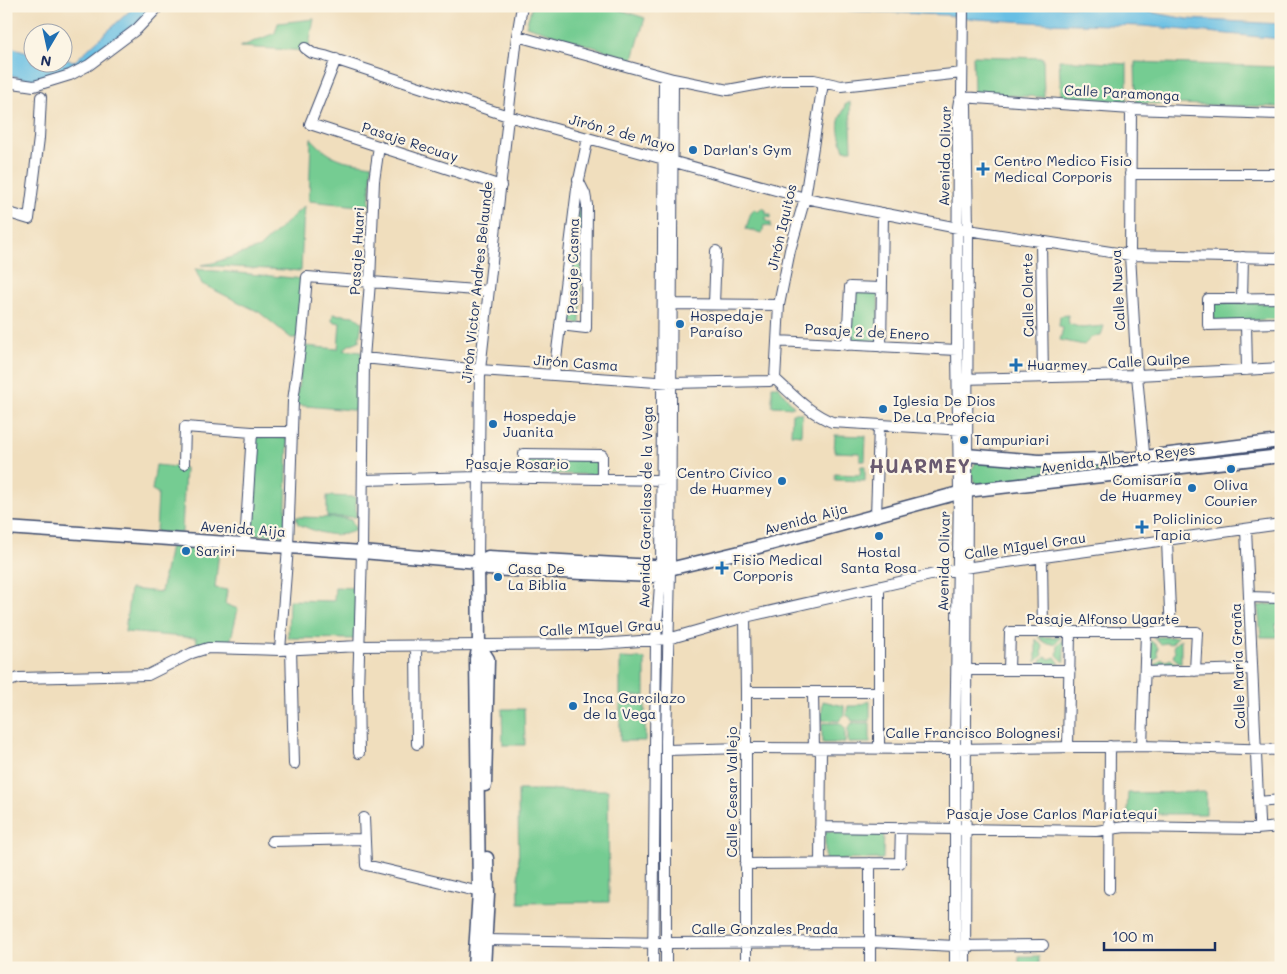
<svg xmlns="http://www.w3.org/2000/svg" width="1287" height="974" font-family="Mali,sans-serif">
<rect width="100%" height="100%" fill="#fcf5e5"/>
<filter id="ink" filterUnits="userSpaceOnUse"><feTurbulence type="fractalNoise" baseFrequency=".02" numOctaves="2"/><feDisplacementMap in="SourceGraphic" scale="10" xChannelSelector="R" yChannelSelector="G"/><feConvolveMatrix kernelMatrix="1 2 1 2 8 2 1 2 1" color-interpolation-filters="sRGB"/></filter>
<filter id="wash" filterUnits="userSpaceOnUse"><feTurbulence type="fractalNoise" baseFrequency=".0096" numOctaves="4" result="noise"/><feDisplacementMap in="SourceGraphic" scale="20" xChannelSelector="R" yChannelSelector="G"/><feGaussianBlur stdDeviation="1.12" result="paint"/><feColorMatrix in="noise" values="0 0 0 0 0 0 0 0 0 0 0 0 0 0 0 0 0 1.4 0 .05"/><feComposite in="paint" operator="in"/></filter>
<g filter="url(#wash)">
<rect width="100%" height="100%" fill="#f0debd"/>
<path fill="#75cc92" stroke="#487e78" d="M532 6H608L645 18 633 59 526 26Z
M314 19 308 51 240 47 275 33 278 23Z
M973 56 1043 58 1044 97 974 94Z
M1059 60 1127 64V102L1061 98Z
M1135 62 1281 67V107L1136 103Z
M850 102 852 150H844C841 141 837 130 839 121 840 116 844 111 845 105Z
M311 138C333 162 342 160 372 165L369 207 309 201Z
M580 197 583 207 580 324 566 321Z
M304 206 301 271 201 265 213 263 259 248Z
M762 208 766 210V214H771V218L766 217V221L771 223V227L764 225 762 233 746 229 750 215 754 209 758 212Z
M195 269 304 279 298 338H291L259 312 202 284Z
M853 291 878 292 879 343 852 342Z
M1212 303H1276L1277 319 1215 322Z
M333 314 354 316 362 322 359 341 349 345 343 350 361 352 362 411 295 405 305 346 338 349 340 323 332 321Z
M1068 315 1069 324 1082 328 1104 326 1101 336 1092 337 1084 345 1060 340 1063 328 1059 326 1060 316Z
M772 386H778L794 407 772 406Z
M792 413H802L801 435 791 434Z
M835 435 866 436 865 461H860V453L834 452Z
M256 437 288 438 285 536 249 534Z
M1273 446 1274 450 1152 465 1149 463 1150 459Z
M596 459V475L528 473 527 460Z
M976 462 1139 463 1137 467 986 487 974 482 971 471Z
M156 465 185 468 182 533 156 532 158 493 152 490Z
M861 466H865V481L835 480V474L860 475Z
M327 496 356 497V517H327Z
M296 517 342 518 351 520 356 530C336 540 317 532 298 524Z
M170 546 219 551 215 588 227 590 225 604 238 609 230 643 220 646 198 648 196 638 125 632 130 589 161 592Z
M335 587 357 588 356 639 288 638 289 600 334 601Z
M1280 603 1281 622 1276 624 1277 637H1261L1258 606Z
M1038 637H1061L1055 644 1046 643Z
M1152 637H1178L1171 644 1166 643 1161 644Z
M1036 639 1043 646 1042 651 1043 655 1036 662Z
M1064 639V662L1057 655 1058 650 1057 646Z
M1181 639V664L1173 657 1175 651 1173 646Z
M1150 640 1158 647 1157 652 1158 657 1150 664Z
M1045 657 1050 659 1055 657 1060 664 1039 663Z
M620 658 645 659V696H620Z
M1161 659 1166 661 1171 659 1178 666H1154Z
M823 701 844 706V715L839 721 821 720Z
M870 701V721H852L850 717 846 715 848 706H856Z
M620 704H645V741H620Z
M502 709H524L525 745H503Z
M822 723H840L845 728V743H822Z
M852 723H870V743H848V728Z
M518 790H608L609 902 519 903Z
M1206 792V814H1127L1128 793Z
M825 831 884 832 883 859 825 860Z
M1019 956H1039V968H1019Z"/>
<path fill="#67bfe4" stroke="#4177a1" d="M135 6H154L142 21 86 64 34 81 6 74V46L32 53V62H62L63 59 75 61Z
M748 6 1099 7 1144 11 1187 19 1281 24V39L1143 26 1046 23 976 19 946 15Z"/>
</g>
<g filter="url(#ink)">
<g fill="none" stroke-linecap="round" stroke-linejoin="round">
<defs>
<path id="minor" d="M963 6 962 97 966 105 968 230 965 968
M517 36 673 79 728 90 782 80H814L841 86 962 73
M305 48 312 53 325 56 508 116 805 198 968 230 1130 255 1281 258
M336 59 310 124 501 186
M6 82 34 86 70 75 89 65 137 29 159 6
M962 97 1131 109 1281 114
M1131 109 1130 255 1137 375 1145 464
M1130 174H1281
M6 212 29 219 39 138 41 97
M1041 241 1043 378
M1281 298 1208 299V325L1281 323
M1242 299 1243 257
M671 304 779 305
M714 304 716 251
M1246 324 1247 370
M560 325 586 328 587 205 585 194 578 180
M777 341 957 350
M847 345 850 287 881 288
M881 347 883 213
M364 358 480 370 671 383 769 381 775 379
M554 375 577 189 588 138
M775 379 779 305 790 250 805 198 823 83
M775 379C793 395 809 413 832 422L964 430
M961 379 1137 375 1281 368
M184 464 185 427 252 432
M523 478 524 454 602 455V479
M363 480 478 477 667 480
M876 516 879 426
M1167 541 1171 633
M245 544 252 432H292
M1042 557 1043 632
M478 562 480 370 517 36 522 6
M1250 597 1281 598
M745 617 746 692V968
M416 646 417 744
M291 649 294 764
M280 650 288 547 293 401 302 334 307 277 488 291
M959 670H1070
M1009 670 1010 632H1197L1195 671
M1145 672 1252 669
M6 682 19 678 148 675 192 653 208 648 280 650 359 646 599 644 668 639 745 617 957 569 1281 524
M746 692H879
M813 693 814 749
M1068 746 1070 632
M1142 746 1146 633
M879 748V587
M666 750 746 748 955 749 1142 746 1281 750
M359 753 358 689 362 552 364 358 370 282 374 181 379 146
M1258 802 1281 800
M364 818 366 865 484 893
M820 827 1096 831 1125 827 1256 829 1259 826V821L1246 529
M1256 829 1281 827
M272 841 364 839
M820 863 821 749
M870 863V968
M745 864 900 863 901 828
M1109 889 1110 746
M486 940 667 943 871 942 955 946 1043 945
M653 968 656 639 661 571 664 77
M666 968V741L670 570 673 79
M955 968V749L959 492 957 350 958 107 959 101 962 97"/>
<path id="major" d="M966 455 1039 461 1136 458 1281 441
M6 528 362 552 478 562 488 557 654 566 661 571
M478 562 488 569 653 576 661 571 740 552 966 491 1281 456
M479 645 488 659 485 785
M474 968 479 892 476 659 479 645 478 562
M484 968 488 894 487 858"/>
</defs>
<use href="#minor" stroke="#3b496c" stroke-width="12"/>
<use href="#major" stroke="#3b496c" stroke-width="15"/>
<use href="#minor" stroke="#fff" stroke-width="10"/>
<use href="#major" stroke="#fff" stroke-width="12"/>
</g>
</g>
<g fill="#1f6fb2" stroke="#fcf5e5" stroke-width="2">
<circle cx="693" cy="150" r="5"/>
<path d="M980.5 161.5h5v5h5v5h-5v5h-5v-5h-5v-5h5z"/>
<circle cx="680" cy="324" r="5"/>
<path d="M1013.5 357.5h5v5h5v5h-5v5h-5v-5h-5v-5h5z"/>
<circle cx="883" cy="409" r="5"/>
<circle cx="493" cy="424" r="5"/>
<circle cx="964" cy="440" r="5"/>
<circle cx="1231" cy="469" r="5"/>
<circle cx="782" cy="481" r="5"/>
<circle cx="1192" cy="488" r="5"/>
<path d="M1139.5 519.5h5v5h5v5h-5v5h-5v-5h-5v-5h5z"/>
<circle cx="879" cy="536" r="5"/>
<circle cx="186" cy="551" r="5"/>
<path d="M719.5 560.5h5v5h5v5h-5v5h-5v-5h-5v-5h5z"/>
<circle cx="498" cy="577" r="5"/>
<circle cx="573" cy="706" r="5"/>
</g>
<g text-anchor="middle" stroke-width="4.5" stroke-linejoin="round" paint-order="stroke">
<g font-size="14" fill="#1b2f5e" stroke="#fcf5e5">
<text transform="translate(1122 93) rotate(3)" y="5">Calle Paramonga</text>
<text transform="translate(622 133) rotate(15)" y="5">Jirón 2 de Mayo</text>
<text transform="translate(410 142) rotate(18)" y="5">Pasaje Recuay</text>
<text transform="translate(945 156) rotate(-89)" y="5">Avenida Olivar</text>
<text transform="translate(782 227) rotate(-77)" y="5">Jirón Iquitos</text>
<text transform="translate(357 251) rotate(-87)" y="5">Pasaje Huari</text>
<text transform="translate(573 266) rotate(-89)" y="5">Pasaje Casma</text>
<text transform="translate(477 282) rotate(-84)" y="5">Jirón Victor Andres Belaunde</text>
<text transform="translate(1118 290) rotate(-93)" y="5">Calle Nueva</text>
<text transform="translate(1028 295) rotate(-91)" y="5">Calle Olarte</text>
<text transform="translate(867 332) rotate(3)" y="5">Pasaje 2 de Enero</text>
<text transform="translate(1149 361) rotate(-3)" y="5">Calle Quilpe</text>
<text transform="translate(576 363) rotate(4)" y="5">Jirón Casma</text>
<text transform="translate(1118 459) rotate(-7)" y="5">Avenida Alberto Reyes</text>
<text x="517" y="469">Pasaje Rosario</text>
<text transform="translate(646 507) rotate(-89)" y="5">Avenida Garcilaso de la Vega</text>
<text transform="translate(806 519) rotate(-15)" y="5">Avenida Aija</text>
<text transform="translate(243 529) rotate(4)" y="5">Avenida Aija</text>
<text transform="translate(1025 546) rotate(-8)" y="5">Calle MIguel Grau</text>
<text transform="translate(944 561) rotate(-89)" y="5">Avenida Olivar</text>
<text x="1103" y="624">Pasaje Alfonso Ugarte</text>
<text transform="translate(600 628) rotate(-3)" y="5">Calle MIguel Grau</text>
<text transform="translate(1238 666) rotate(-92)" y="5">Calle María Graña</text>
<text x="973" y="738">Calle Francisco Bolognesi</text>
<text transform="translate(732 792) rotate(-90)" y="5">Calle Cesar Vallejo</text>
<text x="1052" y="819">Pasaje Jose Carlos Mariatequi</text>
<text x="765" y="934">Calle Gonzales Prada</text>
</g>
<g font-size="14" fill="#1b2f5e" stroke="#fcf5e5" text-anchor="start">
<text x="703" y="155">Darlan's Gym</text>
<text x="994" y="166">Centro Medico Fisio<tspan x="994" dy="16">Medical Corporis</tspan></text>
<text x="690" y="321">Hospedaje<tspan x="690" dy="16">Paraíso</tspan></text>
<text x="1027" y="370">Huarmey</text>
<text x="893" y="406">Iglesia De Dios<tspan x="893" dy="16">De La Profecia</tspan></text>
<text x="503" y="421">Hospedaje<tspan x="503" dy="16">Juanita</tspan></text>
<text x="974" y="445">Tampuriari</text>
<text x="772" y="478" text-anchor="end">Centro Cívico<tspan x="772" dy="16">de Huarmey</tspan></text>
<text x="1182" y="485" text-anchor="end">Comisaría<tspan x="1182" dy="16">de Huarmey</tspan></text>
<text x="1231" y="490" text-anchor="middle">Oliva<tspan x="1231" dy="16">Courier</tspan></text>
<text x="1153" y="524">Policlinico<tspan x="1153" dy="16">Tapia</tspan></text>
<text x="196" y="556">Sariri</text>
<text x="879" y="557" text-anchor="middle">Hostal<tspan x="879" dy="16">Santa Rosa</tspan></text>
<text x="733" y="565">Fisio Medical<tspan x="733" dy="16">Corporis</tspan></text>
<text x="508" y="574">Casa De<tspan x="508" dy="16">La Biblia</tspan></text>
<text x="583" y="703">Inca Garcilazo<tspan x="583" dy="16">de la Vega</tspan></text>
</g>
<g font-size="19" font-weight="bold" letter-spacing="1" fill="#695a70" stroke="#fcf5e5">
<text x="920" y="473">HUARMEY</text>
</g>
</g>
<rect width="1287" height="974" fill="none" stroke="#fcf5e5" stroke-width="25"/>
<g transform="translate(48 48) rotate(189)"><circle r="24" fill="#fcf5e5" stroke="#a2a6af"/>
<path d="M0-4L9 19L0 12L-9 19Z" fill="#1f6fb2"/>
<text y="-8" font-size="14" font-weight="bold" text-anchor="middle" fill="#1b2f5e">N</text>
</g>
<path d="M1104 942v8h111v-8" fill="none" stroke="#1b2f5e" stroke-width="2.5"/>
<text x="1112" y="942" font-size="15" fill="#1b2f5e" stroke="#fcf5e5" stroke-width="4" paint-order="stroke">100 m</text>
</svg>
